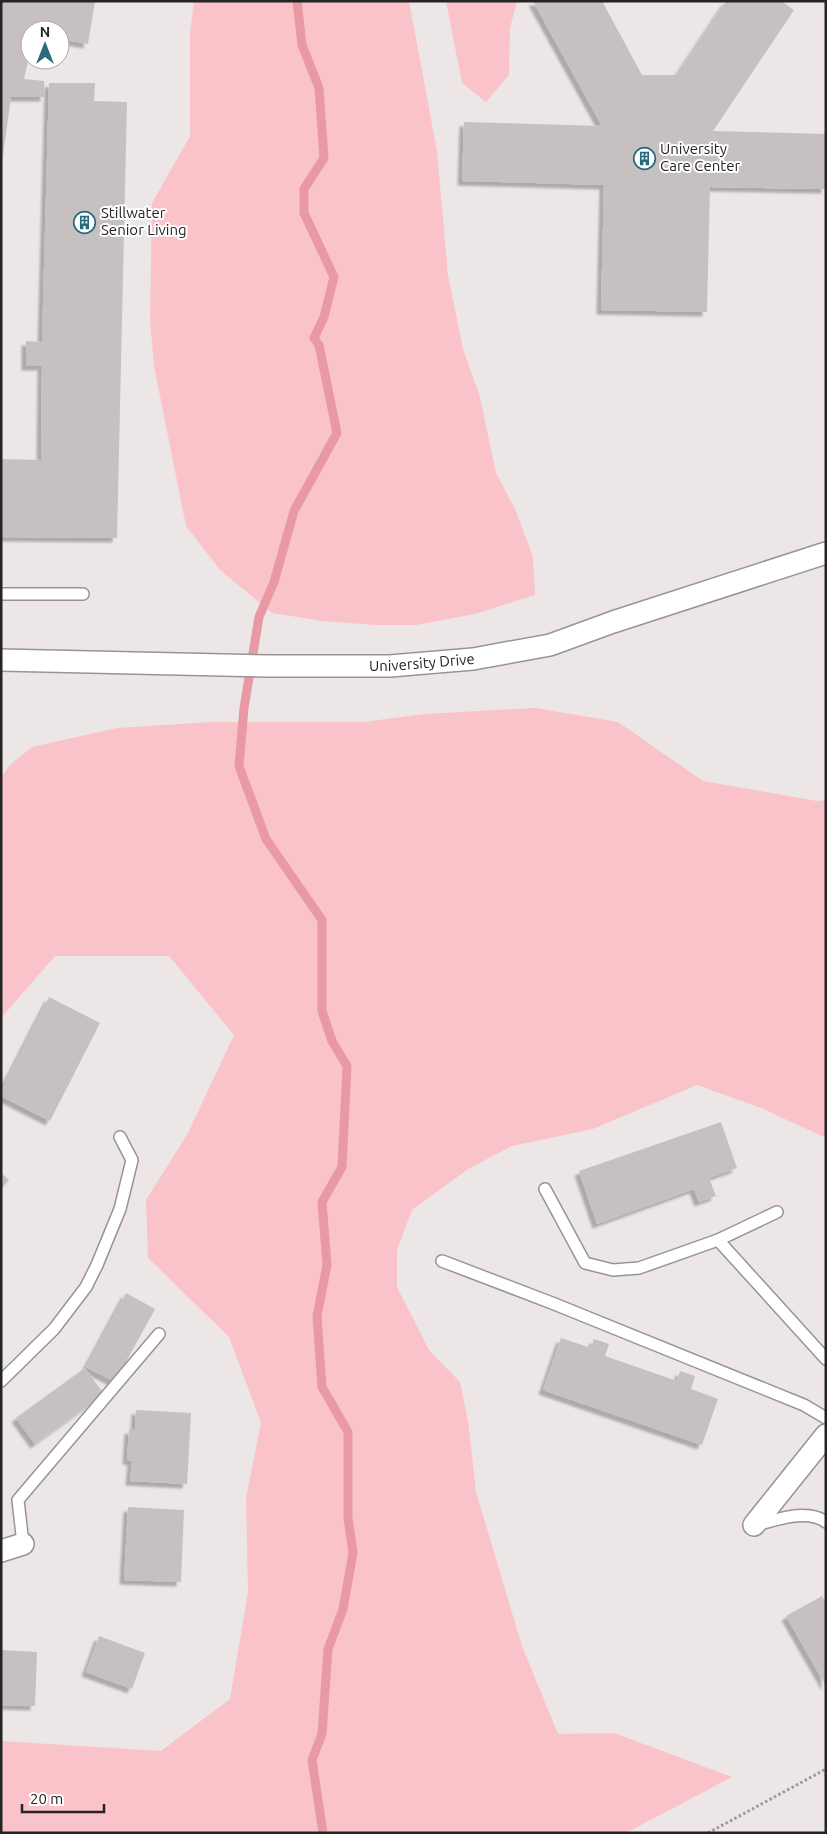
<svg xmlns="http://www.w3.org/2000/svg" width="827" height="1834" font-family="Ubuntu,sans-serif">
<defs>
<filter id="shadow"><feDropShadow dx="-4.5" dy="4.5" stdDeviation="1" flood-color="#0004"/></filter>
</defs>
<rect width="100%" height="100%" fill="#ede6e7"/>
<path fill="#fac3c9" d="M194 1H409L437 151 448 275 463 349 480 397 496 473 515 509 533 557 535 595 475 614 416 625H375L322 621 272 613 220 570 186 526 154 366 150 321 152 203 190 136V33Z
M446 1H517L510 28 509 75 486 102 462 83Z
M535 708 618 722 703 781 817 801 826 800V1138L761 1108 697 1085 593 1129 512 1146 468 1169 412 1210 397 1250V1287L429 1350 460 1382 468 1421 476 1492 522 1646 558 1734 614 1733 732 1777 626 1833H1V1741L161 1751 230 1699 248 1592 246 1498 261 1423 229 1337 148 1258 146 1200 188 1133 234 1035 169 956H55L1 1018V777L11 764 32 747 117 728 211 722H363L425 714Z"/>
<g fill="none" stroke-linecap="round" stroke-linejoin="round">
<path stroke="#e999a4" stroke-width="9" d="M297 1 302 45 319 88 324 158 304 189V213L334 277 324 317 314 338 319 345 337 433 294 511 274 582 259 617 244 708 239 766 266 839 322 920V1011L332 1041 347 1066 342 1167 322 1202 327 1265 317 1316 322 1387 348 1432V1518L353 1553 343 1609 328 1649 322 1734 312 1760 323 1833"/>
</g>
<path fill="#c7c0c1" filter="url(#shadow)" d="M1 1H95L88 44 60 39V30H30V53L24 79 44 81 45 97H11L2 163Z
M533 1H602L642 75H677L726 1H781L794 10 713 131 826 134V189L710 187 707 312 601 310 604 185 462 181 464 122 602 126Z
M49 83H95L94 101 127 102 117 538 1 537V459L41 460 42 366H26V341L42 342Z
M49 997 100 1023 50 1121 1 1096V1091Z
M721 1122 737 1168 709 1178 716 1196 699 1202 694 1189 597 1224 579 1171Z
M1 1173 9 1180 1 1189Z
M126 1293 155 1309 115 1382 86 1367Z
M561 1338 591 1348 594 1339 609 1344 605 1356 677 1381 680 1371 695 1376 691 1389 718 1399 702 1445 543 1390Z
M85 1368 104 1394 35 1444 16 1418Z
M136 1410 191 1413 187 1484 130 1481 132 1461 127 1460 129 1429 135 1430Z
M128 1507 184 1510 181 1582 124 1580Z
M822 1596 826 1603V1686L786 1616Z
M99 1636 145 1653 132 1689 86 1672Z
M1 1650 37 1652 35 1706 1 1705Z"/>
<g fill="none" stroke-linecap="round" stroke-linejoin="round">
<defs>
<path id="lane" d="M1 594H83
M545 1189 585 1263 613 1270 639 1268 718 1240 777 1212
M718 1240 826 1359
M442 1261 552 1303 804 1405 826 1418
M1 1381 54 1329 86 1287 97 1265 120 1209 132 1160 120 1137
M756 1525C776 1520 807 1508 826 1522
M23 1544 18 1500 159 1334"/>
<g id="street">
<path id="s1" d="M1 660 268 666H390L473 659 550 645 613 622 826 553"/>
<path d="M754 1525 826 1435"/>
<path d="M1 1551 23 1544"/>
</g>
</defs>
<use href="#lane" stroke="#999494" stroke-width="14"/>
<use href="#street" stroke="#999494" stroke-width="24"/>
<path stroke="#9e9999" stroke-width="3" stroke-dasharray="2.5 2.5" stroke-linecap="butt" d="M708 1833 826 1769"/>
<use href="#lane" stroke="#fff" stroke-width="11"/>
<use href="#street" stroke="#fff" stroke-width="21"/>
</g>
<defs>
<symbol id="building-ring" viewBox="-11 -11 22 22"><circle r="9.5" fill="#fff" stroke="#2a6b7e" stroke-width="1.5"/><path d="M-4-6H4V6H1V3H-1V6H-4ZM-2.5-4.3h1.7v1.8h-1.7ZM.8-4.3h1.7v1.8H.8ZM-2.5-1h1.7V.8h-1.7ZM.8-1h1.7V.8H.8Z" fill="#2a6b7e"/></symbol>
</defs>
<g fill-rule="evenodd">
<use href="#building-ring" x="632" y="146" width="25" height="25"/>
<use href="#building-ring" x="72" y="210" width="25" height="25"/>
</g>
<g text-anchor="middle" stroke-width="4" stroke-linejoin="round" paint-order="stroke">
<g font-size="15" fill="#252323" stroke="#fff" text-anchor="start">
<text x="660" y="154">University<tspan x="660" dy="17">Care Center</tspan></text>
<text x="101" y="218">Stillwater<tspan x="101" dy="17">Senior Living</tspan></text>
</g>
<g font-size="15" fill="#252323" stroke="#fff">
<text dy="5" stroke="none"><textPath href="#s1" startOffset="421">University Drive</textPath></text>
</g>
</g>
<rect width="827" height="1834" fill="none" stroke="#252323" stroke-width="5"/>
<g transform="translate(45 45)"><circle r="24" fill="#ffffff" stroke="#a8a7a7"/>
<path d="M0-4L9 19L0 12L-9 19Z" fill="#2a6b7e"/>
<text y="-8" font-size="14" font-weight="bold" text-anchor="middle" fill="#252323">N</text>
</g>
<path d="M22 1804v8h82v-8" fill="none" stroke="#252323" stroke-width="2.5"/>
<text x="30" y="1804" font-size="15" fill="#252323" stroke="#ffffff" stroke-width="4" paint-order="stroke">20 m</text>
</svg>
